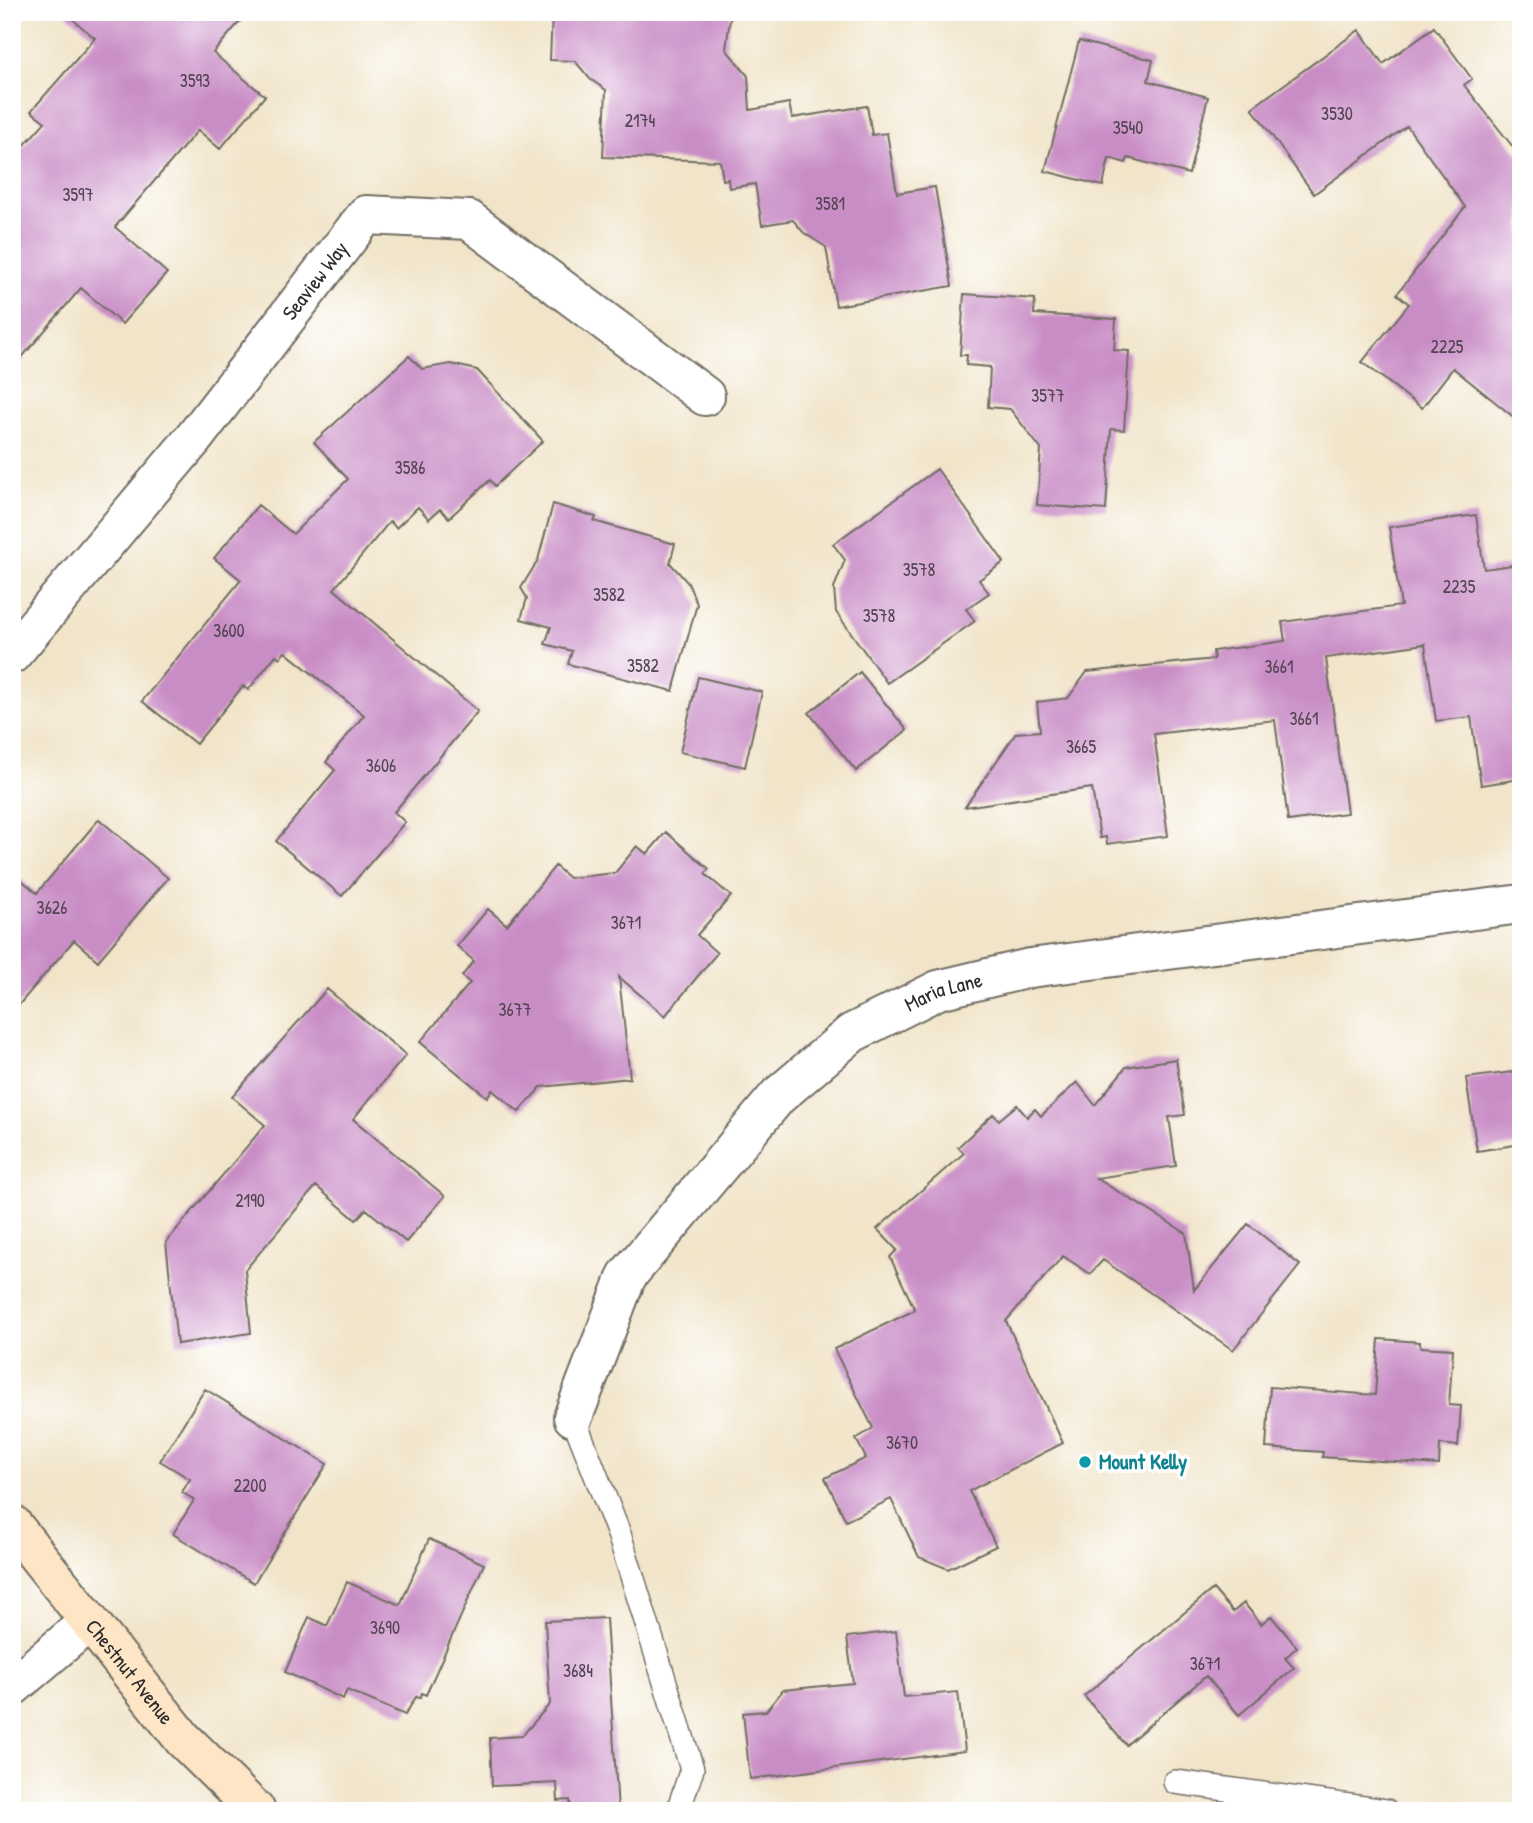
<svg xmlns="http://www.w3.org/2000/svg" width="1533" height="1823" font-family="'Patrick Hand',sans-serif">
<rect width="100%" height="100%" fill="#fff"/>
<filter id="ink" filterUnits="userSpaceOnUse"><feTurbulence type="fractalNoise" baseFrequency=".0143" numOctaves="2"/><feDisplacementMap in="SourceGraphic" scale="14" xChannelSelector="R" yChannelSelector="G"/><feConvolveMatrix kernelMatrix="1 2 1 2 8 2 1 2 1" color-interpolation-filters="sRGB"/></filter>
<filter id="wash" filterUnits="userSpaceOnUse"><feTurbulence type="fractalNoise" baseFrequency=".00686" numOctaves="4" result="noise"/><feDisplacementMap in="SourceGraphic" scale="28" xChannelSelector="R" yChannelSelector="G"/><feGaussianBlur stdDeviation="1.57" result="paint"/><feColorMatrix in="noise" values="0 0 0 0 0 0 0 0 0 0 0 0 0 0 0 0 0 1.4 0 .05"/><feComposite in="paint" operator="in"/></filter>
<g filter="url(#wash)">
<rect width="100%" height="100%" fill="#f1e4c9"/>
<g id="blocks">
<path fill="#c98dc6" d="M64 12H248L213 53 265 96 220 149 198 130 115 227 167 273 122 324 81 288 12 369V159L45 122 31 111 95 38Z
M552 12H731L726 49 748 76 750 110 789 103 792 118 867 106 872 135 887 133 897 193 935 187 952 286 836 306 826 247 804 233 793 220 762 225 755 184 729 188 728 179 723 180 720 161 603 157 606 90 590 79 575 61 550 60Z
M1434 27 1472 79 1464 85 1521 157V423L1453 368 1422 408 1362 362 1409 304 1397 294 1465 207 1407 126 1314 194 1252 108 1359 30 1383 64Z
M1079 41 1153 60 1148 81 1208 97 1189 174 1128 158 1126 163 1109 158 1103 186 1045 171Z
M964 294 1035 299 1034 314 1116 319 1114 350 1129 351 1124 430 1111 429 1106 510 1037 505 1041 449 1010 409 988 407 990 367 966 365 967 355H960Z
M409 356 422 369 451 364 477 370 543 441 495 486 490 480 449 518 440 509 429 519 418 507 396 528 390 521 334 589 478 711 394 812 405 822 342 896 276 841 335 770 326 762 364 715 285 652 280 658 276 655 248 690 243 686 196 744 142 701 241 580 214 558 258 505 293 534 348 479 314 442Z
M937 469 1004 562 979 580 989 593 966 609 975 621 887 683 836 612 834 588 845 560 833 544Z
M553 504 596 517 594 521 675 544 670 563 688 583 697 604 673 691 568 664 572 651 545 644 551 627 521 619 527 598 521 588 538 560Z
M1476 515 1484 569 1521 564V779L1481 785 1471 717 1436 721 1425 644 1326 658 1347 813 1288 821 1275 720 1154 734 1168 836 1107 844 1106 837 1100 838 1092 788 965 807 1016 733 1040 731 1037 702 1068 698 1087 672 1214 659 1213 651 1285 641 1282 622 1401 606 1389 527Z
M860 672 907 730 856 771 809 713Z
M698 677 762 692 745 767 680 752Z
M99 819 168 878 98 961 74 940 12 1013V872L37 893Z
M666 832 709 869 705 874 731 896 697 935 717 953 665 1016 619 977 630 1078 541 1087 519 1112 492 1090 487 1097 420 1042 470 983 462 976 474 961 457 946 488 909 507 925 555 866 569 878 615 873 637 846 647 854Z
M327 989 406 1055 353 1119 445 1196 406 1242 366 1209 356 1220 316 1186 245 1270 251 1333 177 1344 166 1242 265 1125 232 1097Z
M1176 1059 1185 1115 1169 1117 1176 1166 1096 1178 1186 1233 1194 1290 1248 1224 1300 1265 1233 1350 1103 1260 1090 1274 1063 1256 1006 1321 1063 1443 969 1491 996 1546 948 1569 919 1557 891 1499 846 1521 825 1478 866 1458 856 1439 873 1428 834 1349 915 1310 890 1257 897 1250 877 1229 964 1153 958 1147 993 1114 999 1120 1017 1105 1027 1117 1035 1109 1041 1116 1077 1082 1095 1105 1126 1067Z
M1521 1071V1144L1477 1151 1466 1078Z
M1379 1339 1420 1342V1347L1453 1349 1449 1405 1461 1406 1458 1446 1440 1444 1439 1465 1322 1457 1323 1452 1266 1448 1270 1387 1375 1395Z
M205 1389 327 1464 254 1583 173 1534 194 1500 182 1492 190 1479 160 1461Z
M429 1539 484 1564 426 1695 422 1693 420 1698 416 1697 405 1715 347 1690 343 1699 285 1672 309 1617 327 1626 347 1582 400 1605Z
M1213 1589 1233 1612 1244 1603 1261 1624 1271 1616 1297 1647 1285 1658 1294 1668 1239 1715 1206 1676 1126 1745 1084 1696Z
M606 1618 618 1811H571L570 1800 558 1801 557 1783 492 1786 490 1738 522 1736 550 1704 545 1621Z
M896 1631 904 1697 958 1692 965 1751 750 1779 743 1713 766 1711 783 1690 853 1683 847 1637Z"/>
</g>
</g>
<g filter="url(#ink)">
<use href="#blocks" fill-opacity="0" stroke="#706c62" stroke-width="2"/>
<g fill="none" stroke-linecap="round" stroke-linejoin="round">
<defs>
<path id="lane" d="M573 1417 619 1534 692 1769 678 1811
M1175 1782 1386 1811"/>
<g id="street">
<path id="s1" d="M12 654 194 438 366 215 469 220 705 396"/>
<path id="s2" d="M573 1417 627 1276 778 1096 852 1033 938 990 1030 968 1521 904"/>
<path d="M12 1687 89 1622"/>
</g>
<g id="secondary">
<path id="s3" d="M12 1524 183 1739 256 1811"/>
</g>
</defs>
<use href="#lane" stroke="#706c62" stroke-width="26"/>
<use href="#street" stroke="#706c62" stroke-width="42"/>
<use href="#secondary" stroke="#706c62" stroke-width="42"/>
<use href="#lane" stroke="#fff" stroke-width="23"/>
<use href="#street" stroke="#fff" stroke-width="38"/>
<use href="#secondary" stroke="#fde5c5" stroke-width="38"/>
</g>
</g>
<circle fill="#0f9aa8" stroke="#fff" stroke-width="2.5" cx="1085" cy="1462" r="7"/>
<g text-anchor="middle" stroke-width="7" stroke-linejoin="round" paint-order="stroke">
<g font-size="18" fill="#524452">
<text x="195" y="87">3593</text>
<text x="1337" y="120">3530</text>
<text x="640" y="127">2174</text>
<text x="1128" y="134">3540</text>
<text x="78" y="201">3597</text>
<text x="830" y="210">3581</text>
<text x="1447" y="353">2225</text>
<text x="1048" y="402">3577</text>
<text x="410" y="474">3586</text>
<text x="919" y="576">3578</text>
<text x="1459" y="593">2235</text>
<text x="609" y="601">3582</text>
<text x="879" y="622">3578</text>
<text x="229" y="637">3600</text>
<text x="643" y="672">3582</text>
<text x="1279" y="673">3661</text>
<text x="1304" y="725">3661</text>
<text x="1081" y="753">3665</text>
<text x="381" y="772">3606</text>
<text x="52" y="914">3626</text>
<text x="626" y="929">3671</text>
<text x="515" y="1016">3677</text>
<text x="250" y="1207">2190</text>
<text x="902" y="1449">3670</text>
<text x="250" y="1492">2200</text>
<text x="385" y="1634">3690</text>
<text x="1205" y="1670">3671</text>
<text x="578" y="1677">3684</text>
</g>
<g font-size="21" fill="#2b2b2b" stroke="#fff">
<text dy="7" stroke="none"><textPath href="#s1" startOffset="481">Seaview Way</textPath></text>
<text dy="7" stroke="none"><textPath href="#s2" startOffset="584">Maria Lane</textPath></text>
<text dy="7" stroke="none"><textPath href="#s3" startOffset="189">Chestnut Avenue</textPath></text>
</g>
<g font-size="21" font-weight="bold" fill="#0d838f" stroke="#fff" text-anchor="start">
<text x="1099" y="1469">Mount Kelly</text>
</g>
</g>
<rect width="1533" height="1823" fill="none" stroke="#fff" stroke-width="42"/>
</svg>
